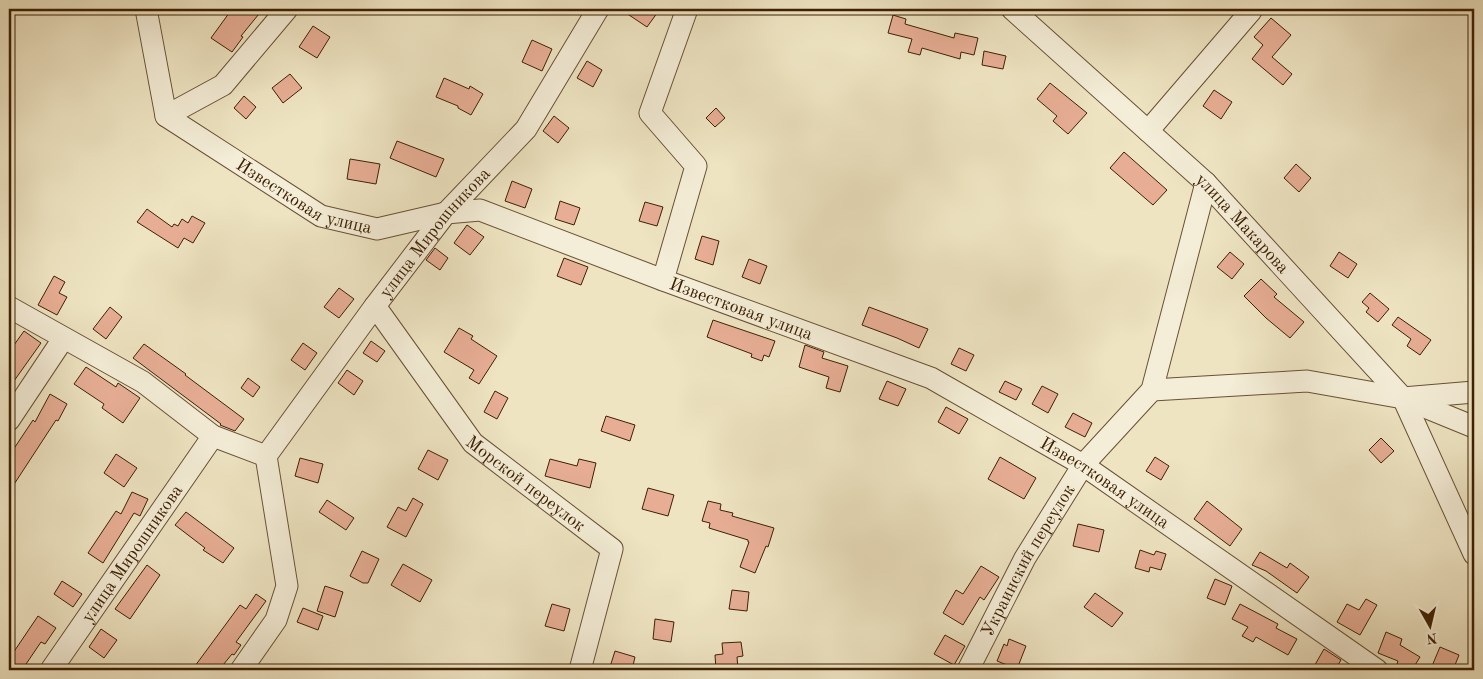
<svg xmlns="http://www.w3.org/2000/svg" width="1483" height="679" font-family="'Old Standard TT',serif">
<rect width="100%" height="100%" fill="#eee4c2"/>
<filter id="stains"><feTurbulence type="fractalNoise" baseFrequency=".004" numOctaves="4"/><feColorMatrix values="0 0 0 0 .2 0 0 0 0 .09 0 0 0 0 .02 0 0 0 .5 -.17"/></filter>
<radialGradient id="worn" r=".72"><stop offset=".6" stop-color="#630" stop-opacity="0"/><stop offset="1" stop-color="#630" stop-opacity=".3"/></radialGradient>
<path fill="#e7ae95" stroke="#3d2003" d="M232 9H263L241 36 243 37 232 52 211 38Z
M620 9H660L647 27Z
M893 15 906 19 905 24 954 38 955 33 978 38 974 55 961 52 960 59 922 48 920 55 908 52 912 39 888 33Z
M1271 18 1291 35 1272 57 1292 74 1283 85 1252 59 1263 45 1254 37Z
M313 26 330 37 317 58 299 47Z
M532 40 552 49 542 71 522 62Z
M984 51 1006 56 1003 69 982 65Z
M587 61 602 70 593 87 577 78Z
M290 74 302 88 283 103 272 88Z
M444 78 469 89 470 86 483 94 471 115 458 108V106L436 97Z
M1050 83 1087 113 1068 134 1053 121 1057 116 1037 99Z
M1214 90 1232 102 1221 119 1203 106Z
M244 96 256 107 246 119 234 108Z
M716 108 725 118 715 127 706 118Z
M554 116 569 128 558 143 543 131Z
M397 141 444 159 436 177 390 158Z
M1124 152 1167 190 1153 205 1110 168Z
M350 159 380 164 376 184 347 179Z
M1296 164 1311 178 1299 192 1284 178Z
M512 181 532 189 525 208 505 201Z
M560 201 580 208 574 225 555 219Z
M645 202 663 207 657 226 639 221Z
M147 209 172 227 174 224 178 226 182 219 188 223 192 216 205 223 193 243 184 238 178 248 137 222Z
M467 225 484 237 470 255 454 243Z
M702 236 719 241 713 265 695 259Z
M435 248 448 258 440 270 426 260Z
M1230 252 1244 264 1232 279 1217 267Z
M1339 252 1357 264 1348 278 1330 266Z
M564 258 588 267 581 285 557 276Z
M749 259 767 266 760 284 742 277Z
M54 276 65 282 59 293 67 297 57 315 38 305Z
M1261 279 1277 294 1274 297 1304 322 1290 338 1266 318 1244 296Z
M339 288 354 299 339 318 324 307Z
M1370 293 1389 309 1378 322 1366 312 1369 308 1362 302Z
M110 307 122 317 106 339 93 329Z
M869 307 928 329 919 348 897 338 862 325Z
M1398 317 1431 340 1420 355 1407 346 1411 339 1392 325Z
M713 320 775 341 769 357 764 355 762 361 751 357 752 354 707 337Z
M459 328 473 336 471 339 497 356 479 384 469 378 474 370 444 352Z
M24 331 41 343 9 388V352Z
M371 341 385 351 377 362 363 353Z
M303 343 317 353 305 370 291 360Z
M144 344 186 374 185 375 244 419 235 431 220 425 221 424 133 358Z
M805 345 824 352 822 358 848 366 840 392 826 388 829 377 799 367Z
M959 348 974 355 966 371 951 364Z
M86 367 116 387 118 383 140 398 123 423 102 408 104 404 74 384Z
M347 370 363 381 354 395 338 383Z
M248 378 260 387 253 397 241 388Z
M887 381 906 389 898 406 879 399Z
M1005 381 1022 389 1016 400 999 392Z
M1042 386 1058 394 1048 413 1032 404Z
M495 391 508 398 497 419 484 412Z
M50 394 67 404 58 421 56 420 9 492V456L33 420 35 422Z
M946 407 968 419 959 434 938 422Z
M1073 413 1092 423 1085 437 1065 427Z
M606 416 635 425 630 441 601 431Z
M1381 438 1394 451 1381 463 1369 450Z
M428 450 448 460 438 480 418 469Z
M116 454 137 468 124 487 104 473Z
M1000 457 1036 478 1024 499 988 479Z
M1155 457 1169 466 1161 480 1146 471Z
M300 458 323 464 318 483 295 476Z
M550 459 577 466 579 459 596 463 590 488 545 476Z
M648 488 674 495 668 516 642 509Z
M132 492 148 499 140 516 134 513 103 563 88 553 116 511 121 514Z
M413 498 423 504 406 537 387 527 398 507 406 511Z
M327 500 354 518 346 530 319 512Z
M708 501 721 504 720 510 733 513 732 516 774 528 768 547 766 546 755 573 740 567 749 542H748V540L709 528 710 523 702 521Z
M1207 501 1242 529 1230 546 1194 519Z
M186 512 234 548 223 563 203 550 205 548 175 525Z
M1078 524 1104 530 1099 552 1073 546Z
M1140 550 1154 555 1156 551 1166 554 1161 570 1150 567 1149 572 1135 568Z
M362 551 379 559 368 583H363L350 576Z
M1260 552 1287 568 1290 563 1309 577 1297 593 1266 571 1252 565Z
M403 564 432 580 420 602 391 585Z
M147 565 160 575 130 619 115 609Z
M981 566 999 577 984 600 980 597 963 625 943 613 956 590 963 594Z
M1215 579 1232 586 1225 605 1207 598Z
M62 581 82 594 73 607 54 594Z
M325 586 343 592 335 617 317 611Z
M732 590 749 592 747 611 729 609Z
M1095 593 1123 613 1112 627 1084 607Z
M256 594 266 601 236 642 241 645 234 655 232 654 219 670H201L195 666 240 605 246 609Z
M1366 599 1377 605 1360 635 1337 622 1347 604 1359 610Z
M552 604 570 609 564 631 545 626Z
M1240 604 1278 624 1276 628 1297 639 1288 655 1256 637 1253 642 1242 636 1248 627 1232 619Z
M303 608 323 616 318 630 297 622Z
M38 616 56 628 45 644 41 642 22 670H19L9 663V659Z
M655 619 674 622 671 642 653 639Z
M101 629 117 640 104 658 89 647Z
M1386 632 1402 639 1400 645 1420 657 1412 670H1407L1397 664 1398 661 1378 653Z
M945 635 965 646 954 665 934 654Z
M1009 639 1026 646 1017 669 997 661 1004 644 1007 646Z
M741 642 743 656 737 657 738 669 716 670 715 655 723 654 722 643Z
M1440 647 1459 655 1453 670H1443L1432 666Z
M1324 649 1341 660 1335 670H1312Z
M615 651 635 657 632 670H609Z"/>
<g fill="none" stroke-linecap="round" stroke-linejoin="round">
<defs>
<g id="minor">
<path id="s1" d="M146 9 166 116 321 216 377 229 446 213 480 210 663 280 931 378 1083 465 1377 670"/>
<path id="s2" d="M1012 9 1206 183 1403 398 1474 427"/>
<path d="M166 116 223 85 287 9"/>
<path d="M1148 131 1251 11"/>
<path d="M663 280 696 166 650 113 687 9"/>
<path id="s3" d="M375 306 473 443 612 549 580 670"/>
<path d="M9 307 143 382 213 436 266 456"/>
<path d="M1152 390 1307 381 1403 398 1474 392"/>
<path d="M1403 398 1474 554"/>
<path d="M9 420 63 339"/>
<path id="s4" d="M266 456 375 306 446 213 526 129 598 9"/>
<path id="s5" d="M51 670 213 436"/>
<path d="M241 670 276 620 287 586 266 456"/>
<path id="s6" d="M968 670 1025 558 1083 465 1152 390 1206 183"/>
</g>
</defs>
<use href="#minor" stroke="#695133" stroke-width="23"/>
<use href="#minor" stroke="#f4edd7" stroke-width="21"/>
</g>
<g text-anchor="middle" stroke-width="4.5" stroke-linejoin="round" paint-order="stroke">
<g font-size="18" fill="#3d2003" stroke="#f4edd7">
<text dy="6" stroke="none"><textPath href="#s1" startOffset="270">Известковая улица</textPath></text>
<text dy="6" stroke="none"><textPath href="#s2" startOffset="315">улица Макарова</textPath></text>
<text dy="6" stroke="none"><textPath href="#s4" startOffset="280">улица Мирошникова</textPath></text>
<text dy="6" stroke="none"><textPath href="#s1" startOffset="735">Известковая улица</textPath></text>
<text dy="6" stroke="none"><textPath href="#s3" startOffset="235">Морской переулок</textPath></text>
<text dy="6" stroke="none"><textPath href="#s1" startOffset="1140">Известковая улица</textPath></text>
<text dy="6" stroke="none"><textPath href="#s5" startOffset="142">улица Мирошникова</textPath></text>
<text dy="6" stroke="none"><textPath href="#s6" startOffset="125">Украинский переулок</textPath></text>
</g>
</g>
<rect width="1483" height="679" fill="none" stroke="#eee4c2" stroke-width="30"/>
<rect x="10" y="10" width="1463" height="659" fill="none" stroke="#3d2003" stroke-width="2.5"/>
<rect x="15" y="15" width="1453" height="649" fill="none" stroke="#3d2003"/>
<g transform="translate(1430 626) rotate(172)" stroke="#f4edd7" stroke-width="4" paint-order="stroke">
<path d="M0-4L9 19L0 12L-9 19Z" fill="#3d2003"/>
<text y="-8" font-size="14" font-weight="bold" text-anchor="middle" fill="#3d2003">N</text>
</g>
<rect width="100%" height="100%" filter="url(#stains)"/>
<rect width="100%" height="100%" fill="url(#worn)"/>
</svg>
